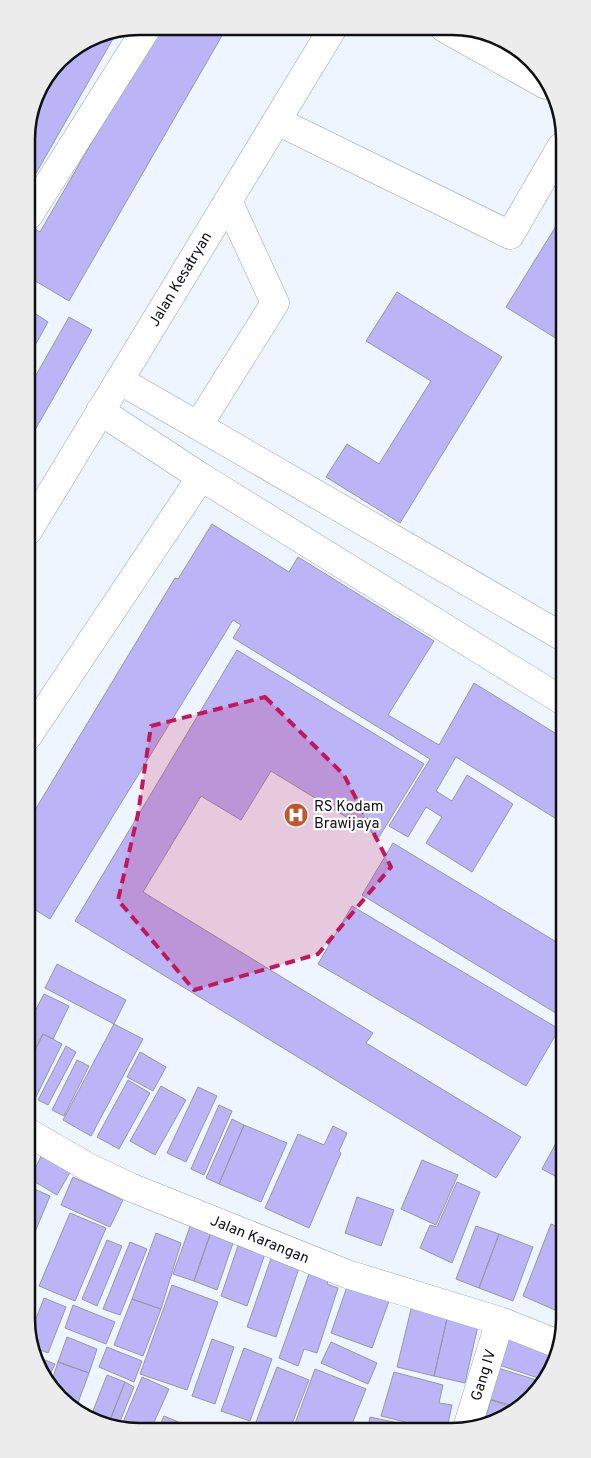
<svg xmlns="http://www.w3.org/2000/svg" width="591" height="1458" font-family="Overpass,sans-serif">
<rect width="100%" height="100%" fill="#eff5fe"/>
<path fill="#bbb5f8" stroke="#9797a2" d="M159 26 227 27 69 301 27 276V224L40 232Z
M118 30 27 189V132L38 90 65 54 96 35Z
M561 218 562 331 557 339 506 307Z
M397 292 502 357 400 523 326 477 347 444 379 464 431 381 366 341Z
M27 308 48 322 27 360Z
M69 317 92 330 27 444V391Z
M212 524 289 572 298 557 434 641 388 715 439 745 474 683 563 738V823L456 757 436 791 452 801 467 775 513 804 472 872 426 843 442 817 426 807 408 837 389 826 430 759 233 638 241 625 233 620 50 919 29 906V820L175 578 178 579Z
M237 650 424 764 379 837 271 771 241 820 201 796 143 892 373 1033 366 1043 521 1137 496 1178 75 921Z
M393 843 563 946 564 1018 362 895Z
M352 906 559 1029 526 1086 318 964Z
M57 964 126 1000 114 1024 45 988Z
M44 994 69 1006 53 1039 43 1034 29 1062V1015L32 1017Z
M114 1024 143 1039 91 1136 63 1120Z
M43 1034 62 1044 35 1099 29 1096V1062Z
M66 1046 76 1052 48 1105 38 1100Z
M140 1052 166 1067 153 1091 127 1077Z
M77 1060 89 1066 64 1116 52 1110Z
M128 1080 150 1093 119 1149 97 1137Z
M161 1086 186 1100 155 1155 130 1141Z
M198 1087 217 1096 186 1162 167 1153Z
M219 1105 232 1111 204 1175 191 1169Z
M232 1119 244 1125 219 1184 206 1178Z
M244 1125 287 1143 261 1202 219 1184Z
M333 1126 347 1133 339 1151 341 1153 309 1228 265 1208 298 1134 324 1145Z
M564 1128V1181L542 1169Z
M44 1150 73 1167 57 1195 30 1179Z
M422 1160 458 1175 436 1225 401 1209Z
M73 1177 123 1200 110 1227 61 1205Z
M457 1182 480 1192 452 1263 420 1248 430 1225 437 1227Z
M30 1187 50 1196 30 1244Z
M357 1197 394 1210 381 1246 345 1233Z
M70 1213 106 1228 75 1301 39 1286Z
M192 1221 212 1229 194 1281 173 1274Z
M551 1224 564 1229V1286L555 1310 523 1296Z
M476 1226 499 1234 479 1288 456 1279Z
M212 1229 235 1237 217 1290 194 1281Z
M156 1233 181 1243 161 1309 132 1299Z
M499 1234 533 1247 513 1301 479 1288Z
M241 1237 268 1245 247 1306 221 1296Z
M107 1240 122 1246 97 1306 82 1299Z
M130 1242 147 1249 120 1315 103 1309Z
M273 1253 301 1262 276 1337 247 1327Z
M310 1271 329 1278 327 1284 338 1288 317 1353 304 1349 298 1366 279 1358Z
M350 1278 392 1293 372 1348 331 1333Z
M172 1285 218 1302 187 1390 140 1374Z
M44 1298 66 1307 48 1353 30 1346V1334Z
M132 1299 161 1309 143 1356 114 1345Z
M413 1301 449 1310 434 1376 397 1367Z
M564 1303V1315L560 1313Z
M73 1305 115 1322 106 1344 65 1328Z
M449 1310 480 1317 465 1383 434 1376Z
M511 1332 556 1347 544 1380 499 1365Z
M67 1337 97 1349 89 1373 58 1362Z
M212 1339 234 1347 215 1404 192 1396Z
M331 1342 377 1363 368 1384 321 1363Z
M107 1347 142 1361 134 1382 99 1367Z
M244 1348 272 1359 250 1421 221 1411Z
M35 1356 55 1364 48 1379Z
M58 1362 89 1373 76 1408 60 1399 51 1383Z
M277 1367 309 1380 290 1429H272L256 1422Z
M498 1368 543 1382 541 1388 514 1406 489 1399Z
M315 1369 366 1389 350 1429H293Z
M394 1372 443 1385 439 1403 452 1405 447 1428H429L381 1416Z
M107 1375 125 1382 108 1425 91 1416Z
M142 1377 169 1389 151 1429 127 1430 121 1427Z
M125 1382 134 1387 117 1429 108 1425Z
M491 1400 512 1407 483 1426Z
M164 1416 195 1429H158Z
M370 1417 422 1428H368Z"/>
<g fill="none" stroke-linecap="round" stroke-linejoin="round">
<defs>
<path id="minor" d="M444 28 546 85
M277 121 510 235 561 147
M27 214 29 215 148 26
M119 380 563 637
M100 411 201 477 563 701
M198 426 275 303 228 201
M28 531 333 28
M28 736 201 477
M29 1133 88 1167 130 1187 347 1274 500 1321 558 1344
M467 1428 500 1321"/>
</defs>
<use href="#minor" stroke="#9ba3ac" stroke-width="29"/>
<use href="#minor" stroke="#fff" stroke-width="28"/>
</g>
<path fill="#c2185b" fill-opacity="0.2" stroke="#c2185b" stroke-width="4" stroke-dasharray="10 6" stroke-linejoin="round" d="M265 697 344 775 391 867 318 954 194 990 118 900 138 814 151 726Z"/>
<defs>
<symbol id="hospital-disc" viewBox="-11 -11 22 22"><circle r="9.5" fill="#bf582b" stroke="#fff"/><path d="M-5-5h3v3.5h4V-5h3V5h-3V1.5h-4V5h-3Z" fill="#fff"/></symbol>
</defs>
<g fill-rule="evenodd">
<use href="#hospital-disc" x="282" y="801" width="28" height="28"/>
</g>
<g text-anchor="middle" stroke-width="4.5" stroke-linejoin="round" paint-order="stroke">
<g font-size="15" fill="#0e1014" stroke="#fff">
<text transform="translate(180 279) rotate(-59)" y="5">Jalan Kesatryan</text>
<text transform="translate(260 1239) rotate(22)" y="5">Jalan Karangan</text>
<text transform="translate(483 1375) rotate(-73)" y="5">Gang IV</text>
</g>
<g font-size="15" fill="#0e1014" stroke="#fff" text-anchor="start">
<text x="314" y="811">RS Kodam<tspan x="314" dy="17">Brawijaya</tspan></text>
</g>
</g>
<path d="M0 0H591V1458H0ZM139 35H452A104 104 0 0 1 556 139V1319A104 104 0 0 1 452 1423H139A104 104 0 0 1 35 1319V139A104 104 0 0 1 139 35Z" fill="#ececec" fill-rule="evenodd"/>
<path fill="none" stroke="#0e1014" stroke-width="2.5" d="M139 35H452A104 104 0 0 1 556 139V1319A104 104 0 0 1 452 1423H139A104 104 0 0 1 35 1319V139A104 104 0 0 1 139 35Z"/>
</svg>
